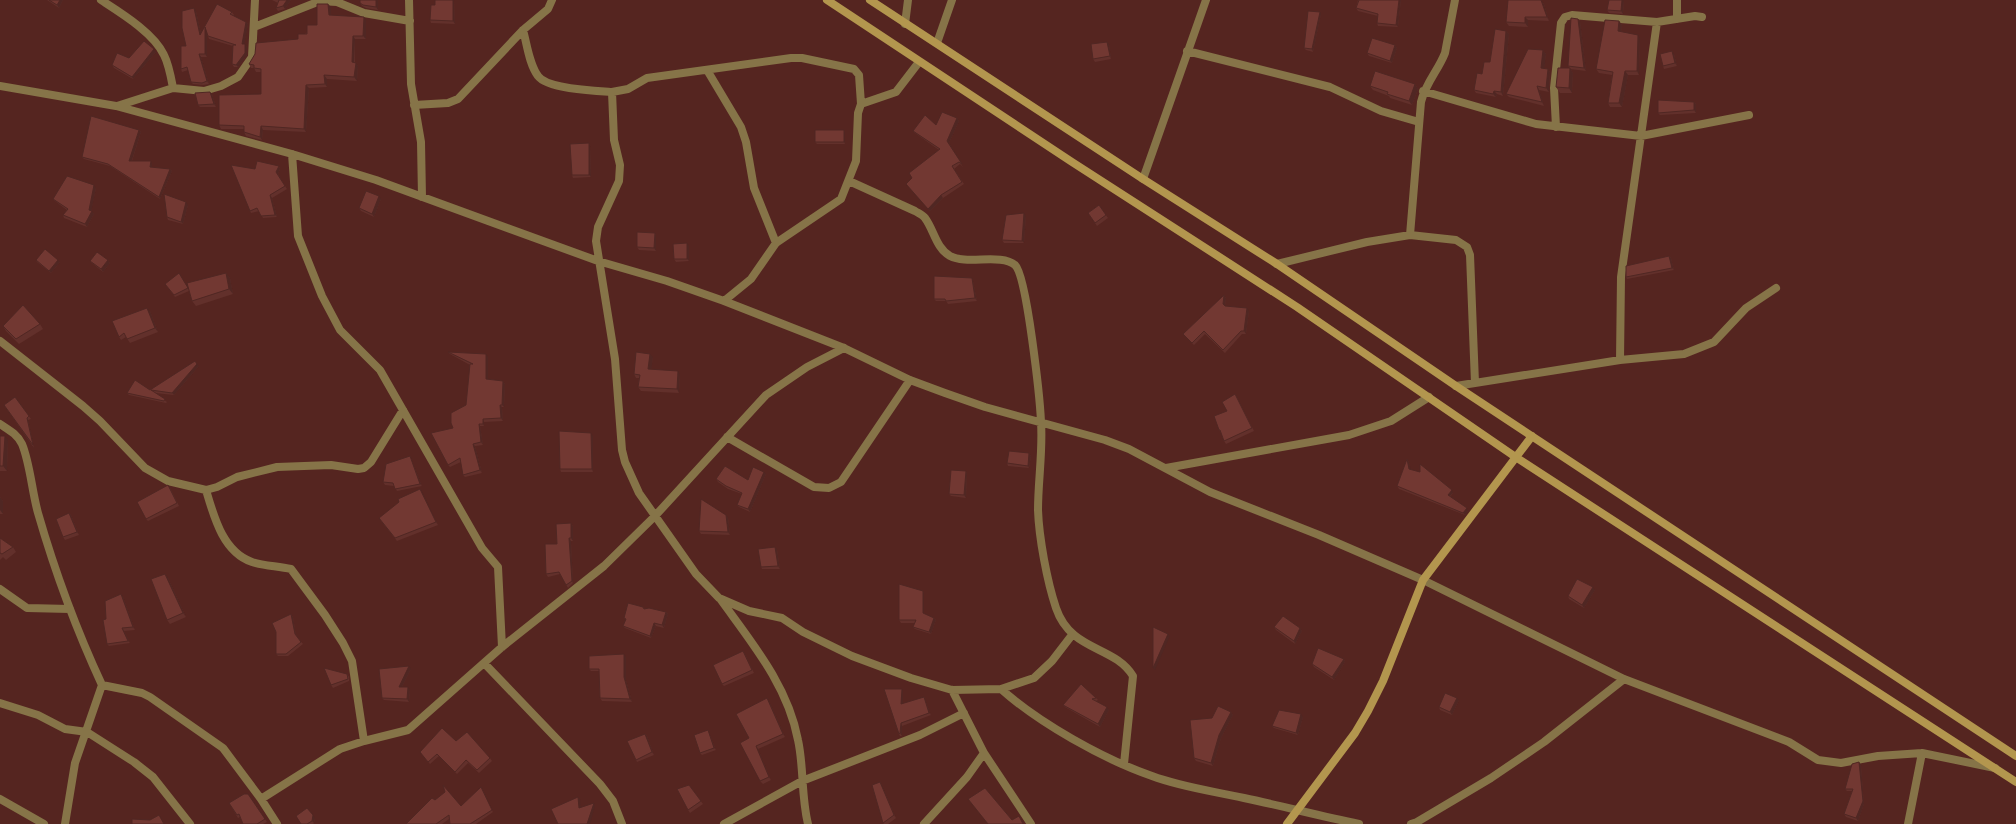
<svg xmlns="http://www.w3.org/2000/svg" width="2016" height="824" font-family="Spectral,serif">
<rect width="100%" height="100%" fill="#552520"/>
<g fill="none" stroke-linecap="round" stroke-linejoin="round">
<path stroke="#867448" stroke-width="8" d="M101 0C121 13 154 33 164 55 169 65 171 77 173 88
M409 0 411 84 421 142 422 197
M1677 0V19
M905 24 908 0
M254 27 320 1 337 2 364 13 410 21
M523 30C527 44 529 64 538 76 547 89 596 91 612 92L614 140 620 165 619 181 598 227 596 241 615 359 622 450 625 462 639 493 696 574 719 598 749 611 782 618 803 632 852 656 911 678 952 690 1001 689C1039 723 1103 759 1152 776 1181 787 1213 791 1244 798 1282 806 1320 816 1359 824
M937 43 952 0
M1187 51 1330 87 1381 111 1419 122
M707 70 741 127 746 142 754 188 776 243
M0 86 116 106 292 154 376 180 598 261 667 281 724 301 844 348 910 380 945 393 985 407 1105 440 1129 449 1210 492 1319 535 1423 580 1624 679 1789 742 1818 760 1841 763 1878 756 1922 753 1995 768
M1423 91 1536 124 1641 136 1749 115
M612 92 628 89 647 78 791 58H802L854 69 859 75 861 104
M414 105 448 103 458 99 523 30 548 9 552 0
M117 106 173 88 204 91 221 86 238 77 252 57 255 0
M1556 127 1554 88 1561 23 1565 17 1572 15 1657 22 1695 16 1702 17
M292 154 298 236 322 296 340 330 380 370 482 548 498 567 502 647
M1143 179 1206 0
M849 181 915 211C918 213 923 215 925 218 934 230 936 248 950 256 967 265 1001 253 1015 265 1027 276 1040 400 1041 422 1043 451 1038 481 1038 510 1039 538 1047 581 1056 608 1071 652 1114 645 1133 676L1124 764
M1410 235 1421 102C1426 82 1438 71 1445 53L1455 0
M1277 264 1367 242 1410 235 1456 240 1467 247 1470 255 1475 383
M724 301 751 279 776 243 841 199 856 161 858 113 861 104 896 92 919 62
M0 341 83 406 100 421 145 468 168 481 206 490 217 487 237 477 277 467 331 465 358 469 364 468 371 462 403 410
M1620 360 1621 277 1657 22
M1456 386 1620 360 1684 354 1714 342 1746 308 1776 288
M0 424C9 430 17 434 22 444 30 463 32 492 38 513 55 572 76 629 102 685L75 763 65 824
M727 437 814 487 829 488 841 482 910 380
M1166 468 1349 435 1391 421 1429 397
M206 490C214 517 223 552 252 562 264 566 278 566 291 569L325 615 343 643 352 661 364 741
M0 589 27 608 70 609
M721 600C752 643 788 686 798 740 804 767 801 796 808 824
M484 663 600 784 613 801 622 824
M102 685 142 693 150 697 223 748 261 799 277 824
M1001 689 1034 678 1052 661 1072 635
M0 703 38 715 65 729 87 732 134 762 153 777 190 824
M984 753 1031 824
M0 799 44 824
M261 799 340 749 364 741 408 730 502 647 604 566 655 516 766 395 807 367 844 348
M724 824 802 781 920 735 964 713
M924 824 967 777 984 753 952 690
M1411 824 1417 822 1491 778 1544 742 1624 679
M1908 824 1922 753"/>
<path stroke="#b3964e" stroke-width="8" d="M827 0 1072 162 1297 307 1517 458 2016 782
M870 0 1143 179 1277 264 1456 386 2016 756
M1287 824 1355 733 1368 711 1383 681 1423 580 1532 436"/>
</g>
<path fill="#62302b" d="M47 0H63L59 8Z
M272 0H291L285 9 278 11 276 8 278 3Z
M378 0V10L366 8 362 6 360 3Z
M454 0 455 24 431 23 430 20 435 5Z
M1356 0H1401L1398 27 1378 26 1377 23 1378 16 1358 11 1356 8 1358 0Z
M1541 0 1544 4 1549 21 1528 20V27L1509 26 1506 22Z
M1624 1 1623 14 1609 13 1607 10Z
M331 7V15L366 20V39H355V63L358 66 357 81 327 79V87L309 88 306 132 263 130 262 140 246 136 244 132V129H221L219 125 261 94V72H256L254 68H251L249 64 298 39 317 25Z
M196 11 201 33 232 12 234 15 233 16 246 22 248 24 244 44 247 47V55L238 67H234L232 64 233 46 209 39 207 34V57H201L209 84 203 85 193 84 191 82 188 70 182 72 181 69Z
M1321 14 1313 52 1306 50 1304 48Z
M1578 19 1580 21 1586 71 1570 69 1568 66Z
M1619 21 1622 25 1621 32 1640 39 1639 75H1628L1622 107H1610L1608 103 1612 75 1599 73 1596 69Z
M1506 31 1509 34 1503 96 1497 94 1496 97 1476 93 1474 90 1482 74 1490 62Z
M1109 44 1111 59 1095 62 1093 59Z
M1395 45 1397 48 1392 63 1369 56 1367 53Z
M1543 50 1546 54 1544 68 1548 69 1550 72 1549 92 1539 90 1544 106 1509 97 1506 94Z
M156 52 133 79 114 68 112 65 129 58Z
M1674 54 1677 66 1664 69 1663 66Z
M1570 68 1573 73 1572 93H1560L1556 87Z
M1415 84 1418 89 1412 105 1390 98 1389 96 1373 90 1370 86Z
M212 94 216 107H200L198 105Z
M1694 102 1696 104V113L1660 115 1658 113Z
M957 118 959 121 949 143 963 167 960 164 954 169 964 184 943 198 930 211 906 184 939 150 915 133 913 131Z
M139 130 141 132 132 161 152 164V167L170 169 172 171 160 199 110 166 84 159 82 157Z
M844 130 845 132V144H817L815 142Z
M589 143 590 146 591 177 573 178 572 175Z
M279 166 280 169 278 174 287 189 272 198 277 217 263 218 259 211 251 213 250 211 255 169Z
M96 188 91 211 94 214 87 227 64 218 63 215 67 210 55 201 53 199Z
M381 199 374 217 361 211 359 208Z
M188 205 183 224 168 220 167 217Z
M1099 205 1108 218 1097 226 1088 213Z
M1026 216 1024 243H1004L1002 240Z
M655 233 656 236V251L639 250 637 247Z
M689 246V261L676 262 674 259Z
M1669 256 1671 258 1674 270 1627 279 1626 277Z
M36 260 60 262 51 273 37 262Z
M108 260 110 263 103 272 92 263 90 261Z
M226 273 230 278 233 294 196 306 192 301 189 291 175 297 165 284 188 288Z
M973 281 977 301 948 304 946 301H936L934 299Z
M1224 295 1226 298 1225 306 1249 311 1246 334H1242L1225 353 1205 334 1194 345 1183 334Z
M150 311 158 332 130 343 126 337 121 340 119 337Z
M40 324 43 329 19 344 6 331 3 326Z
M448 352 488 357V379L503 381 505 384 504 407H502L503 421 484 422V426H480L483 445 475 446 482 473 465 477 463 475 461 462 450 467 448 465 453 428 466 405 470 365 450 354Z
M653 357 651 370 680 375 679 393 641 391 638 387 639 378H636L634 374Z
M199 366 174 395 155 393 167 402 166 403 129 395 127 393 150 390Z
M1235 394 1254 431 1226 444 1224 441 1221 433 1219 430 1227 411Z
M15 397 31 419 28 420 34 448 4 405Z
M0 436 8 440 7 471H0Z
M593 436V472H561L560 469Z
M1029 453 1031 456 1029 468 1008 466 1007 463Z
M410 456 411 459 422 486 397 491 394 486 385 485 383 482Z
M1407 459 1409 462 1410 469 1453 493 1450 497 1468 511 1465 515 1399 489 1397 486Z
M966 471 967 474 966 498 951 496 949 494Z
M766 474 750 512 739 507 737 505 742 494 728 489 718 482 716 479 748 480Z
M170 488 179 506 148 521 146 519Z
M420 489 438 525 397 541 381 521 399 502Z
M0 497 3 501V514H0Z
M69 513 71 515 79 535 65 540 63 537Z
M728 517 730 535 701 534 699 531Z
M571 523 573 526V541H571L573 583 568 588 560 574 548 577 546 574 557 544Z
M0 538 13 547 16 552 6 560 3 557 0 560Z
M777 549 780 569H762L761 567Z
M168 578 186 617 170 624 167 620Z
M1595 590 1584 608 1569 599 1568 596Z
M923 591 924 593V614L934 618 936 620 931 634 915 629 913 627 915 623H901L899 620Z
M121 594 123 597 135 630 124 631 130 643 109 646 107 644 106 619Z
M643 607 645 609 666 612 668 614 664 628 656 626 651 638 625 628 623 626 626 620 624 618Z
M291 614 293 617 296 636 303 644 288 656H278L276 654V632Z
M1274 627 1300 628 1302 631 1295 644 1276 630Z
M744 653 754 673 724 686 722 684Z
M626 657V680L632 702 602 701 600 698 599 671H591L589 669Z
M1344 659 1345 662 1334 680 1314 667 1312 664Z
M411 669 402 687 410 690 409 702 384 700 382 698Z
M347 674 349 677V681L333 688 331 685Z
M903 691V704L924 697 925 700 931 715 902 726V736H900L899 734Z
M1096 698 1098 700 1096 701 1109 710 1100 727 1065 707 1063 705Z
M1459 700 1452 715 1440 710 1439 707Z
M769 701 785 737 758 749 771 780 763 784 760 781 749 738Z
M1231 712 1233 715 1221 738 1213 766 1196 761 1194 758 1212 718Z
M1303 717 1298 735 1274 728 1272 726Z
M708 730 709 733 716 750 702 755 700 753Z
M645 734 647 736 654 755 637 762 636 760Z
M456 741 490 758 492 761 479 773 468 763 457 774 439 756 430 764 420 752Z
M1861 765 1864 804 1858 821 1846 817 1844 814 1852 791H1847L1845 789Z
M880 782 881 784 896 818 888 824H884L883 823Z
M689 785 703 804 690 813 688 810Z
M481 787 493 812 476 824H450L449 819 442 824H406L435 800 461 806Z
M248 794 267 822 263 824H243L240 817 238 818 229 803Z
M315 818 314 823 313 824H301Z"/>
<path fill="#502723" d="M60 0H63L59 8 57 5Z
M287 0H291L285 9 283 6Z
M376 0H378V10L376 7Z
M453 0H454L455 24 453 21Z
M1399 0H1401L1398 27 1396 25Z
M1541 0 1544 4 1549 21 1547 17Z
M1622 0H1623L1624 1 1623 14 1621 11Z
M328 4 331 7V18L329 15Z
M194 8 196 11 202 38 200 35Z
M1320 12 1321 14 1313 52 1312 49Z
M364 17 366 20V39L363 36Z
M1525 17 1528 20V27L1525 23Z
M1578 19 1580 21 1586 71 1584 68Z
M1619 21 1622 25 1621 35 1618 31Z
M246 22 248 24 244 47 242 44Z
M205 27 207 30V57L205 54Z
M1506 31 1509 34 1503 96 1501 92Z
M1638 35 1640 39 1639 75 1637 71Z
M353 36 355 39 354 66 352 62Z
M1107 42 1109 44 1111 59 1110 56Z
M245 44 247 47V55L238 67 236 65Z
M1395 45 1397 48 1392 63 1390 61Z
M154 49 156 52 133 79 132 77Z
M1543 50 1546 54 1544 72 1541 68Z
M1672 51 1674 54 1677 66 1675 63Z
M199 54 201 57 209 84 207 81Z
M356 63 358 66 357 81 354 77Z
M1570 68 1573 73 1572 93 1569 88Z
M1548 69 1550 72 1549 92 1546 88Z
M1625 71 1628 75 1622 107 1619 103Z
M324 75 327 79V87L325 84Z
M1415 84 1418 89 1412 105 1409 101Z
M306 85 309 88 306 132 304 129Z
M1537 86 1539 90 1544 106 1542 102Z
M1494 91 1497 94 1496 97 1493 94Z
M210 92 212 94 216 107 214 104Z
M1694 102 1696 104V113L1694 110Z
M957 118 959 121 949 143 963 167 947 141Z
M261 126 263 130 262 140 260 137Z
M139 130 141 132 131 163 129 161Z
M844 130 845 132V144L844 142Z
M589 143 590 146 591 177 589 175Z
M151 161 152 164V169L150 167Z
M279 166 280 169 278 174 287 189 276 172Z
M170 169 172 171 160 199 159 197Z
M94 185 96 188 91 213 89 210Z
M270 195 272 198 277 217 275 215Z
M941 195 943 198 930 211 928 209Z
M379 196 381 199 374 217 372 214Z
M186 202 188 205 183 224 181 222Z
M92 211 94 214 87 227 85 224Z
M1024 213 1026 216 1024 243 1022 241Z
M655 233 656 236V251L654 248Z
M687 243 689 246V261L687 259Z
M1669 256 1671 258 1674 270 1672 268Z
M58 260 60 262 51 273 49 271Z
M108 260 110 263 103 272 101 269Z
M226 273 230 278 233 294 229 289Z
M972 278 973 281 977 301 975 298Z
M1224 295 1226 298 1225 307 1223 304Z
M147 308 150 311 158 332 155 328Z
M1247 308 1249 311 1246 334 1244 331Z
M486 354 488 357V381L486 379Z
M650 354 653 357 651 373 648 369Z
M197 364 199 366 174 395 172 393Z
M678 371 680 375 679 393 677 389Z
M503 381 505 384 504 407 502 405Z
M500 405 502 407 503 421 501 418Z
M27 418 28 420 34 448 33 445Z
M483 419 484 422V426L483 424Z
M479 424 480 426 483 445 481 442Z
M591 433 593 436V472L592 469Z
M5 436 8 440 7 471 3 466Z
M473 444 475 446 482 473 480 470Z
M1029 453 1031 456 1029 468 1028 466Z
M410 456 411 459 422 486 420 484Z
M1407 459 1409 462 1411 471 1409 469Z
M966 471 967 474 966 498 964 495Z
M764 472 766 474 750 512 748 509Z
M420 489 422 491 438 525 436 522Z
M1452 490 1453 493 1449 497 1448 495Z
M0 497 3 501V514L0 510Z
M1467 508 1468 511 1465 515 1463 513Z
M69 513 71 515 79 535 77 532Z
M726 515 728 517 730 535 728 532Z
M571 523 573 526V541L571 538Z
M569 538 571 541 573 583 572 581Z
M775 547 777 549 780 569 778 566Z
M165 574 168 578 186 617 183 613Z
M1593 587 1595 590 1584 608 1582 605Z
M923 591 924 593V616L923 613Z
M121 594 123 597 135 630 133 627Z
M666 612 668 614 664 628 662 625Z
M291 614 293 617 296 636 295 634Z
M934 618 936 620 931 634 929 632Z
M654 623 656 626 651 638 650 636Z
M122 628 124 631 130 643 128 641Z
M1300 628 1302 631 1295 644 1294 641Z
M1168 634 1170 636 1155 670 1153 668Z
M624 654 626 657V680L632 702 630 699 624 677Z
M1344 659 1345 662 1334 680 1332 677Z
M409 666 411 669 401 689 399 687Z
M408 687 410 690 409 702 407 699Z
M902 689 903 691V707L901 704Z
M924 697 925 700 931 715 929 713Z
M767 698 769 701 785 737 783 734Z
M1457 698 1459 700 1452 715 1450 712Z
M1107 707 1109 710 1100 727 1098 724Z
M1231 712 1233 715 1221 738 1213 766 1211 763 1219 735Z
M1301 714 1303 717 1298 735 1296 733Z
M901 723 902 726V736L900 733Z
M708 730 709 733 716 750 714 748Z
M645 734 647 736 654 755 652 752Z
M756 746 758 749 771 780 769 777Z
M1859 762 1861 765 1864 804 1858 821 1856 818Z
M880 782 881 784 896 818 894 815Z
M481 787 483 790 493 812 492 810Z
M578 797 580 799 581 811 579 808Z
M594 803 595 806 590 824H587Z
M313 815 315 818 314 823 312 821Z"/>
<path fill="#723832" stroke="#502723" d="M49 0H60L57 5Z
M279 0H287L283 6 276 8Z
M360 0H376V7L363 5 360 3Z
M435 0H453V21L430 20 431 5H435Z
M1359 0H1399L1396 25 1377 23 1378 14 1356 8Z
M1508 0H1541L1547 17H1525V23L1506 22Z
M1609 0H1622L1621 11 1607 10Z
M217 4 232 12 230 14 246 22 242 44H245V53L236 65 232 64 233 45H236L208 36 205 27V54H199L207 81 202 83 191 82 187 67 181 69V46H186L182 28V11L194 8 200 35Z
M317 4H328L329 15 364 17 363 36H353L352 62 356 63 354 77 324 75 325 84 306 85 304 129 261 126 260 137 244 132V126L219 125V95L261 94V69L254 68V65L249 64 255 54 256 43 298 39V34H307V25H317Z
M1308 11 1320 12 1312 49 1304 48Z
M1571 18 1578 19 1584 68 1568 66Z
M1605 20 1619 21 1618 31 1638 35 1637 71H1625L1619 103H1608L1613 72 1596 69Z
M1495 29 1506 31 1501 92 1494 91 1493 94 1474 90 1477 73 1482 74 1484 62H1490Z
M1372 38 1395 45 1390 61 1367 53Z
M144 41 154 49 132 77 112 65 117 53 129 58Z
M1107 42 1110 56 1093 59 1091 44Z
M1528 49 1543 50 1541 68 1548 69 1546 88 1537 86 1542 102 1506 94Z
M1672 51 1675 63 1663 66 1660 54Z
M1558 68H1570L1569 88 1556 87Z
M1375 71 1415 84 1409 101 1387 94 1388 92 1370 86Z
M210 92 214 104 198 105 195 93Z
M1658 100 1694 102V110L1658 113Z
M942 112 957 118 947 141 962 164 959 162 952 166 962 182 941 195 928 209 906 184 912 178 909 173 940 149 913 131 925 115 936 125Z
M91 116 139 130 129 161H151L150 167 170 169 159 197 108 164 82 157Z
M815 130H844V142H815Z
M589 143V175H572L570 144Z
M257 161 279 166 276 172 285 186 270 195 275 215 261 216 257 208 250 211 231 165 255 169Z
M67 176 94 185 89 210 92 211 85 224 63 215 68 209 53 199Z
M366 191 379 196 372 214 359 208Z
M164 194 186 202 181 222 167 217Z
M1099 205 1106 215 1095 223 1088 213Z
M1024 213 1022 241 1002 240 1006 215Z
M637 232 655 233 654 248 637 247Z
M687 243V259H674L673 244Z
M45 249 58 260 49 271 36 260Z
M97 252 108 260 101 269 90 261Z
M1669 256 1672 268 1626 277V266Z
M179 273 188 288 174 295 165 284Z
M226 273 229 289 192 301 187 283Z
M934 276 972 278 975 298 946 301 945 299H934Z
M1224 295 1223 304 1225 306 1247 308 1244 331H1241L1223 350 1204 331 1192 343 1183 334Z
M23 305 40 324 16 339 3 326Z
M147 308 155 328 127 339 124 333 119 337 112 321Z
M448 352 486 354V379L503 381 502 405H500L501 418 483 419V424H479L481 442 473 444 480 470 463 475 460 458 448 465 431 433 453 428 451 423V413L466 405 470 364H473Z
M636 352 650 354 648 369 678 371 677 389 638 387 640 375 634 374Z
M195 361 197 364 172 393 151 390 165 399 164 401 127 393 135 380 150 390Z
M1235 394 1252 428 1224 441 1220 430H1219L1214 416 1227 411 1222 402Z
M15 397 29 416 27 418 33 445 4 405Z
M559 431 591 433 592 469H560Z
M0 436H5L3 466H0Z
M1009 451 1029 453 1028 466 1007 463Z
M410 456 420 484 395 489 393 483 383 482 386 464Z
M1407 459 1409 469 1420 472V464L1452 490 1448 495 1467 508 1463 513 1397 486Z
M725 466 748 480 753 467 764 472 748 509 737 505 742 493 726 486 716 479Z
M951 470 966 471 964 495 949 494Z
M168 485 177 503 146 519 137 502Z
M420 489 436 522 395 538 379 518 399 502 398 499Z
M701 499 726 515 728 532 699 531Z
M69 513 77 532 63 537 56 519Z
M571 523V538H569L572 581 566 585 559 572 546 574 545 544H557L556 524Z
M0 538 13 547 2 554 0 553Z
M775 547 778 566 761 567 758 549Z
M165 574 183 613 167 620 151 579Z
M1577 579 1593 587 1582 605 1568 596Z
M899 584 923 591V613L934 618 929 632 913 627 916 620H899Z
M121 594 133 627 122 628 128 641 107 644 103 620 106 619 105 601Z
M628 603 643 607 644 609 649 608 666 612 662 625 654 623 650 636 623 626 626 619 624 618Z
M291 614 295 634 301 642 286 654H276V632L272 623Z
M1283 616 1300 628 1294 641 1274 627Z
M1153 627 1168 634 1153 668Z
M1318 648 1344 659 1332 677 1312 664Z
M743 651 752 670 722 684 713 665Z
M624 654V677L630 699 600 698 599 669H589V656Z
M409 666 399 687H408L407 699 382 698 379 669Z
M324 668 347 674 348 679 331 685Z
M1081 684 1096 698 1092 699 1107 707 1098 724 1063 705Z
M884 689H902L901 704 924 697 929 713 901 723 900 733 899 734Z
M1445 693 1457 698 1450 712 1439 707Z
M767 698 783 734 756 746 769 777 760 781 740 743 749 738 736 714Z
M1218 706 1231 712 1219 735 1211 763 1194 758 1190 720 1212 718Z
M1279 710 1301 714 1296 733 1272 726Z
M442 728 456 741 467 732 490 758 477 770 466 760 455 772 437 754 428 762 420 752Z
M708 730 714 748 700 753 694 735Z
M645 734 652 752 636 760 627 741Z
M1859 762 1863 801 1856 818 1844 814 1853 789H1845L1852 764Z
M880 782 894 815 883 823 872 785Z
M443 785 461 806 481 787 492 810 470 824H450L449 815 436 824H406L432 798 435 800 445 792Z
M689 785 701 801 688 810 677 789Z
M985 788 1012 820 1019 816 1023 824H988L968 799Z
M244 794H248L265 819 257 824H243L239 814 237 815 229 803Z
M578 797 579 808 594 803 587 824H558L551 809Z
M307 808 313 815 312 821 307 824H301L296 816Z
M159 815 164 824H132V819L150 820Z"/>
</svg>
